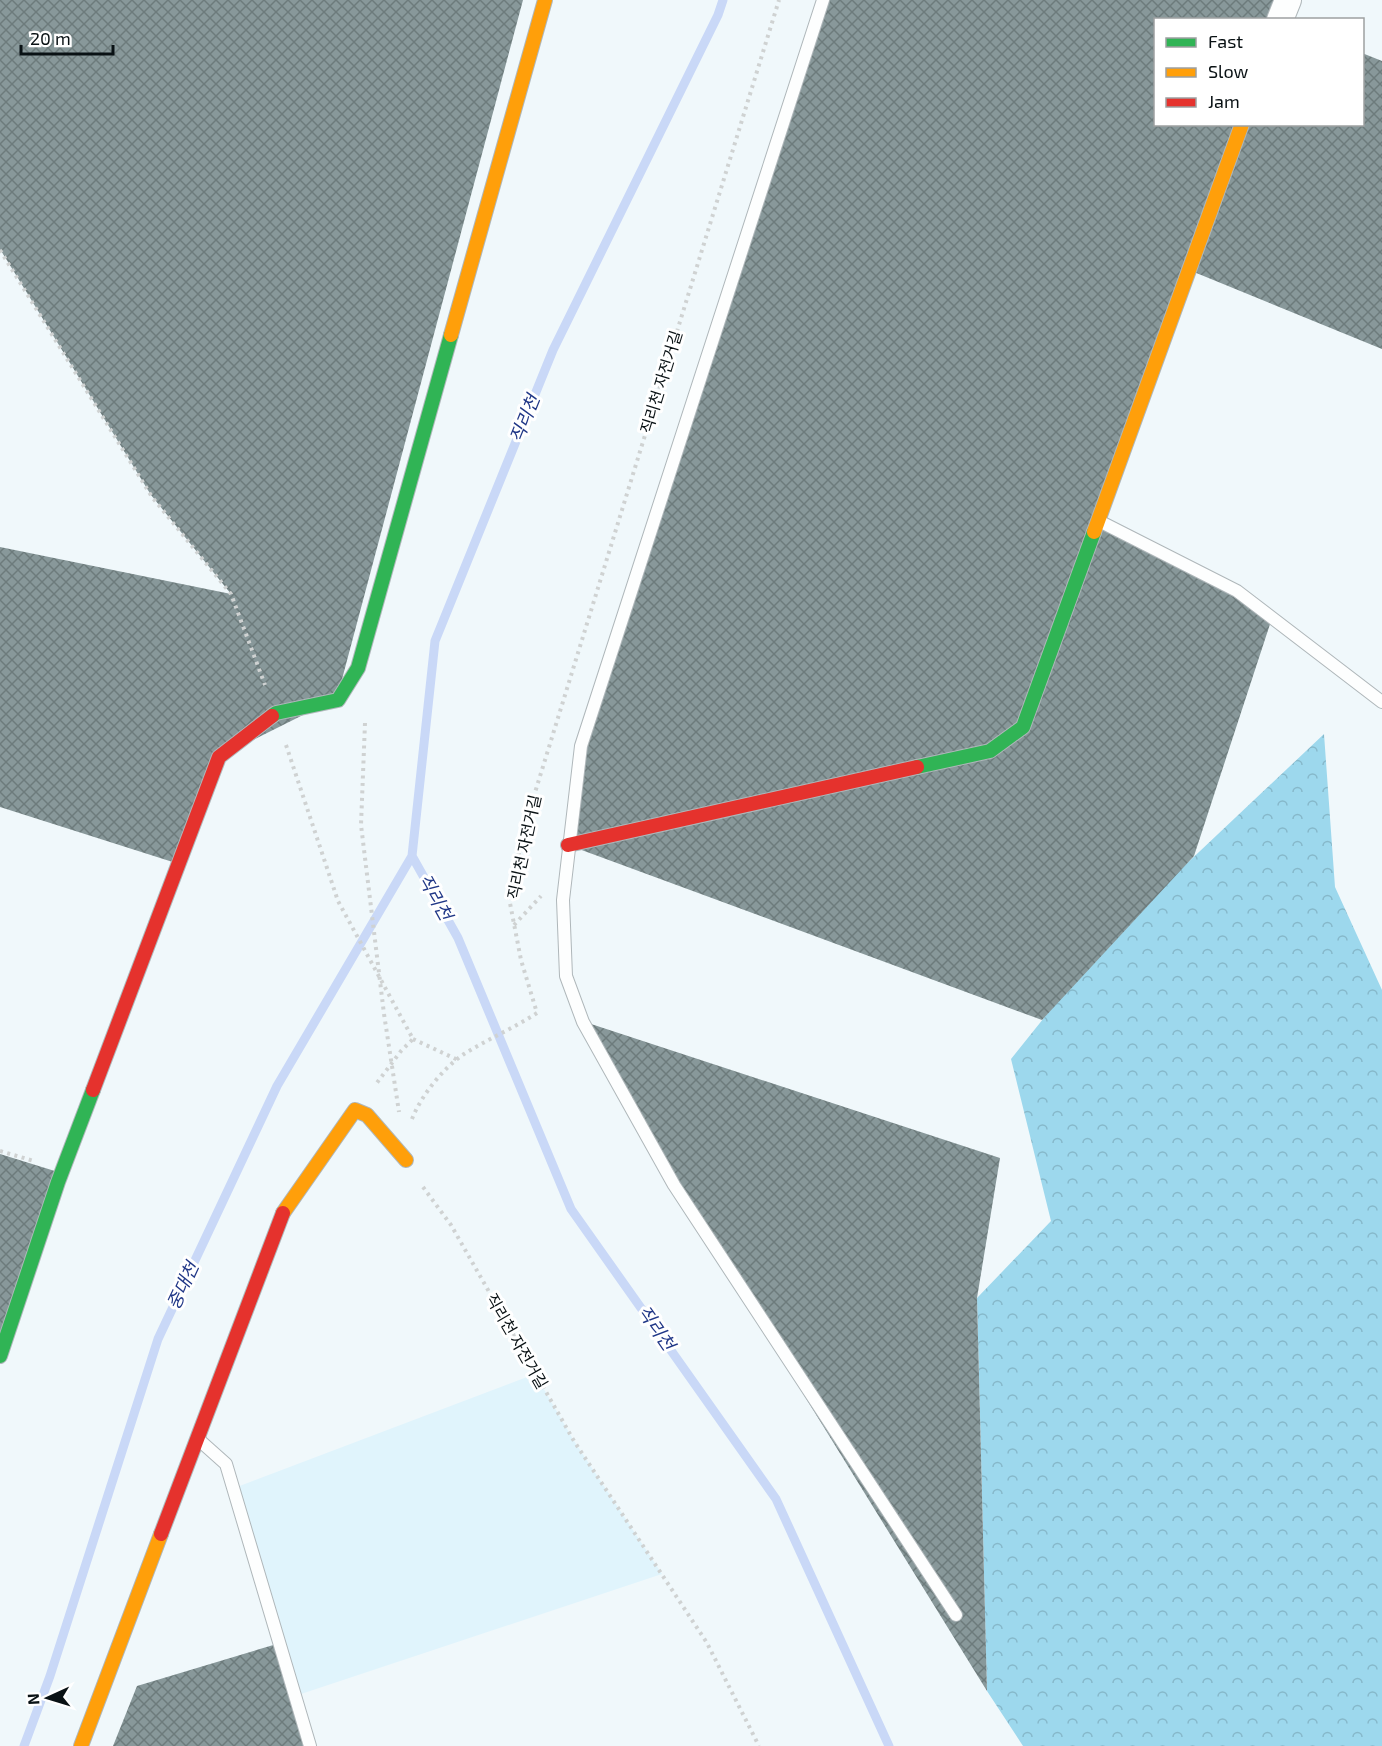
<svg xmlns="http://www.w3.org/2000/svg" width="1382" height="1746" font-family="'Exo 2','Noto Sans KR',sans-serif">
<defs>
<pattern id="forest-crowns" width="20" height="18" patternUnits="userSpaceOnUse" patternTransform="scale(1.5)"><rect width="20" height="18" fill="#9dd8ed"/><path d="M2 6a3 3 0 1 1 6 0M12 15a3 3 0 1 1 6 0" fill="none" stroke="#86b8ca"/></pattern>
<pattern id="building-cross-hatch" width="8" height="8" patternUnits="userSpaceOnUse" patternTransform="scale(1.5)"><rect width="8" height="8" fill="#88989a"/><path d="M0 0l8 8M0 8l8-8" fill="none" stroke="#6d7b7c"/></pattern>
</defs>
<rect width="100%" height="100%" fill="#f0f8fb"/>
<path fill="#e0f4fc" d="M535 1374 574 1441 662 1574 295 1696 237 1487Z"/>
<path fill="url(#forest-crowns)" d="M1324 734 1335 887 1382 990V1746H1023L987 1691 977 1298 1051 1221 1011 1059 1108 938Z"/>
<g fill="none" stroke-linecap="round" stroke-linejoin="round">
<path stroke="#c9d8f7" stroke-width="9" d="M723 0 718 15 553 350 435 641 412 856 458 938 571 1209 776 1499 889 1746
M24 1746 50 1676 158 1339 277 1086 412 856"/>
</g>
<path fill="url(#building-cross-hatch)" d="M0 0H523L337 698 219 757 179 864 0 807V547L231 594 151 495 0 249Z
M823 0H1288L1281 20H1156V124H1362V53L1382 61V349L1189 270 1098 521 1272 618 1194 856 1042 1020 568 845 581 746Z
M588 1023 1000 1158 977 1298 987 1691 674 1185Z
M0 1154 58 1172 0 1335Z
M280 1643 310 1746H113L137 1686Z"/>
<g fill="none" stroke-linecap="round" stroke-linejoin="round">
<defs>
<path id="lane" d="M823 0 581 746 563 900 566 976 583 1022 674 1185 956 1615
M1099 521 1237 591 1382 702
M198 1439 226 1464 310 1746"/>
<path id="street" d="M1280 20 1288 0"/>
<path id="fast" d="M272 716 276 713 338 700 358 668 451 335
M917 767 990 751 1023 727 1094 532
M0 1356 58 1182 93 1090"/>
<path id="slow" d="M451 335 545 0
M1094 532 1242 124
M283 1213 355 1110 367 1115 406 1160
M81 1746 161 1534"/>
<path id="jam" d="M568 845 917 767
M93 1090 219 757 272 716
M161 1534 283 1213"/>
</defs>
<use href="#lane" stroke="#afb7ba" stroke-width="14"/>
<use href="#street" stroke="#afb7ba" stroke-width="28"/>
<use href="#fast" stroke="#afb7ba" stroke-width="16"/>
<use href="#slow" stroke="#afb7ba" stroke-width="16"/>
<use href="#jam" stroke="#afb7ba" stroke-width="16"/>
<path stroke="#cfd2d2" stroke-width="4" stroke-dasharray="3 4.5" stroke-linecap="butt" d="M0 250 152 497 231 594 265 685
M286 745 338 901 413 1039 401 1051 376 1084
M514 925 541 896
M413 1039 458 1060
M412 1119C421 1096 443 1068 464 1054 488 1039 514 1028 537 1013L521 960 509 898 525 825 779 0
M0 1151 34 1161
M423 1187 451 1225 574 1441 707 1643 759 1746"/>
<use href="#lane" stroke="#fdfefe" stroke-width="12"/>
<use href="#street" stroke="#fdfefe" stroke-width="26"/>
<use href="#fast" stroke="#30b455" stroke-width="14"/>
<use href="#slow" stroke="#ff9f0a" stroke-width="14"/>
<use href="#jam" stroke="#e5322d" stroke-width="14"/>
<path stroke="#cfd2d2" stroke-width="4" stroke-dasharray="3 4.5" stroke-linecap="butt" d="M365 723 361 825 384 1014 399 1112"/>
</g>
<g text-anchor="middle" stroke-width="6" stroke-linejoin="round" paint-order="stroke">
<g font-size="16" fill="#091114" stroke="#fff">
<text transform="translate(661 382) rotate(-73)" y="6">직리천 자전거길</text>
<text transform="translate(524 847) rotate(-78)" y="6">직리천 자전거길</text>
<text transform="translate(517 1341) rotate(60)" y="6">직리천 자전거길</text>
</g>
<g font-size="18" font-style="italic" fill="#203787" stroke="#fff">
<text transform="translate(525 419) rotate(-68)" y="6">직리천</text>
<text transform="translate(435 897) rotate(61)" y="6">직리천</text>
<text transform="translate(183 1286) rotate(-65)" y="6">중대천</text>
<text transform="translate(656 1328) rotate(55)" y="6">직리천</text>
</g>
</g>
<rect x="1154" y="18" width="210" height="108" fill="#ffffff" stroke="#9da0a1" stroke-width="1.5"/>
<rect x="1166" y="38" width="30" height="9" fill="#30b455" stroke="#9da0a1" stroke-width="1.5"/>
<text x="1208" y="48" font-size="18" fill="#091114">Fast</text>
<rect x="1166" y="68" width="30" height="9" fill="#ff9f0a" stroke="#9da0a1" stroke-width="1.5"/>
<text x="1208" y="78" font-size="18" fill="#091114">Slow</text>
<rect x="1166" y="98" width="30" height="9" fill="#e5322d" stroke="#9da0a1" stroke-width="1.5"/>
<text x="1208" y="108" font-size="18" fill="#091114">Jam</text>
<g transform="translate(48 1698) rotate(266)" stroke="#ffffff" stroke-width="4.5" paint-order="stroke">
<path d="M0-4.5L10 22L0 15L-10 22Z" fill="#091114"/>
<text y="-9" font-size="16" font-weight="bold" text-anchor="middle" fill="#091114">N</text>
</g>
<path d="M21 45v9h92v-9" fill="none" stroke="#091114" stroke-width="3"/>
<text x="30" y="45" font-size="18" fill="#091114" stroke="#ffffff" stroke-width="4.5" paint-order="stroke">20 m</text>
</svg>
